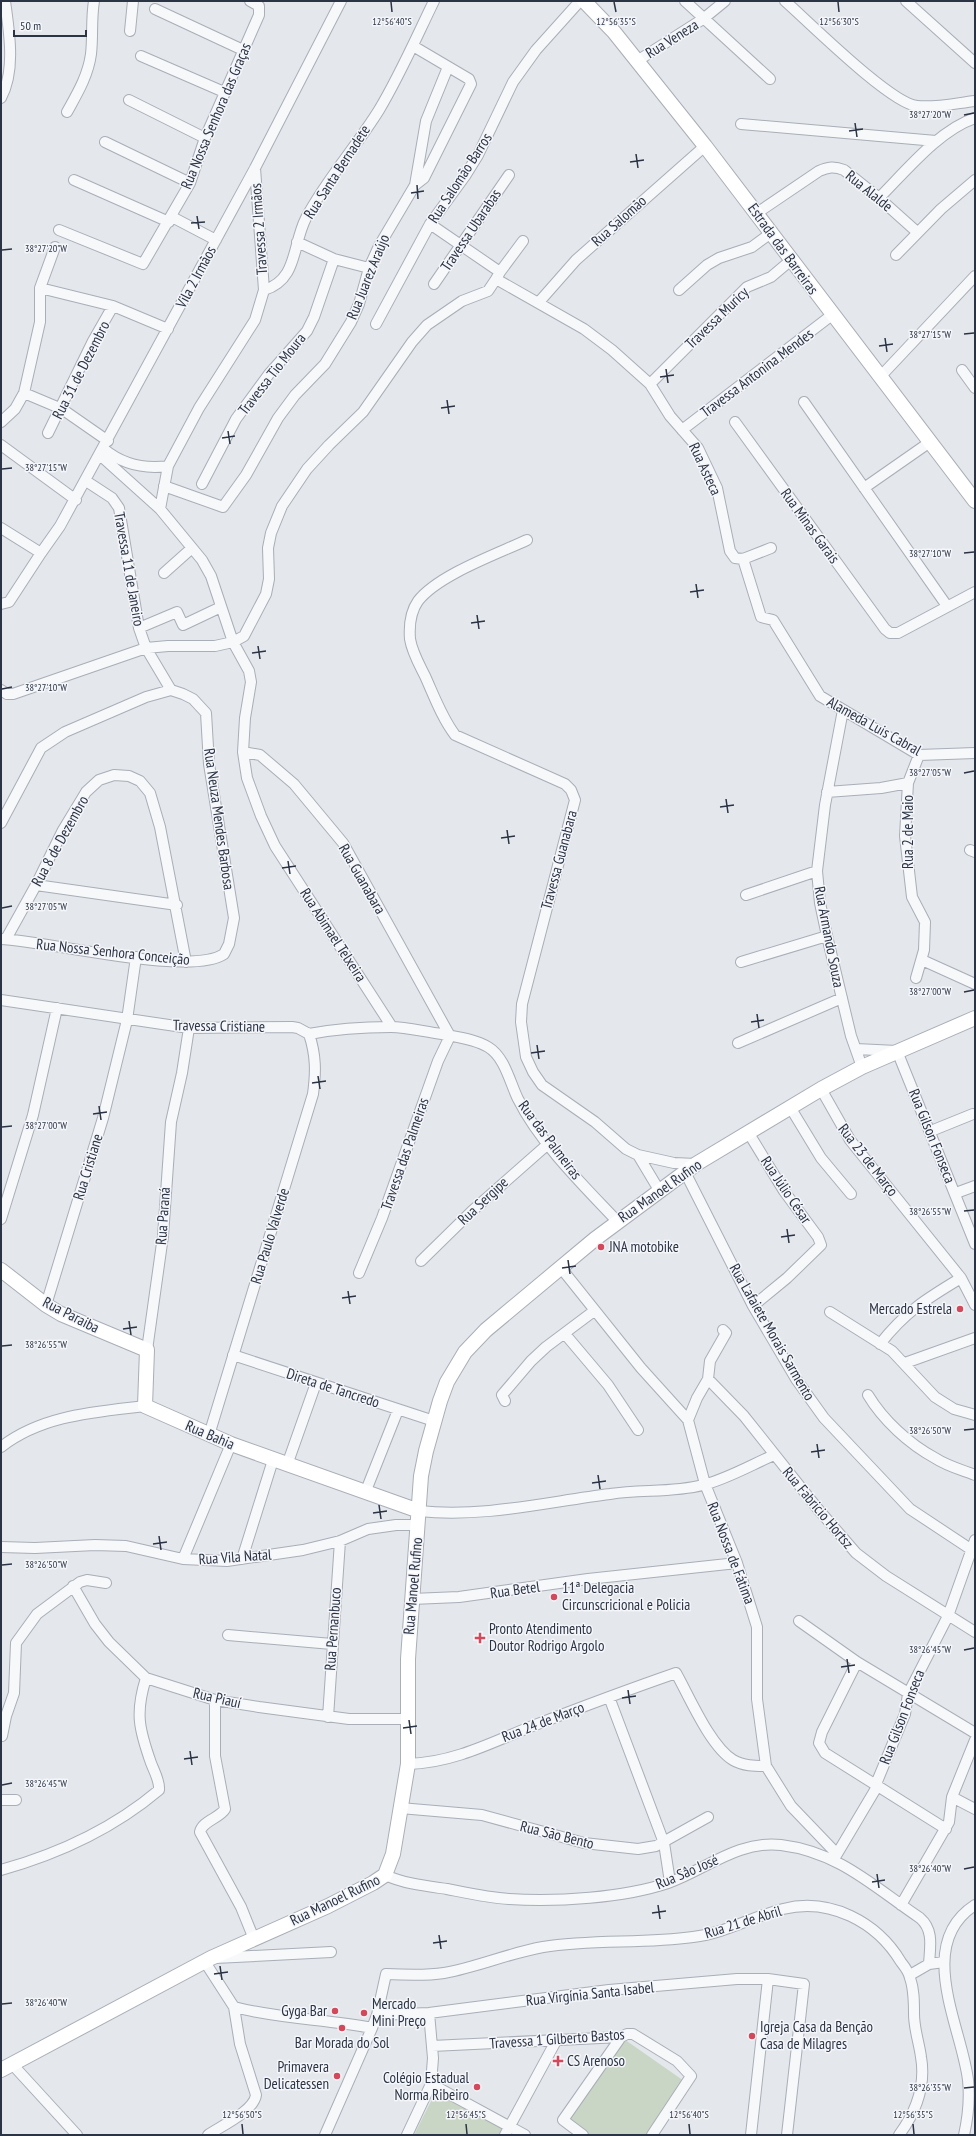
<svg xmlns="http://www.w3.org/2000/svg" width="976" height="2136" font-family="'PT Sans Narrow',sans-serif">
<rect width="100%" height="100%" fill="#e4e7ec"/>
<path fill="#c9d6c5" d="M621 2037 684 2081 646 2135H583L563 2120Z
M435 2093 505 2129 502 2135H414Z"/>
<g fill="none" stroke-linecap="round" stroke-linejoin="round">
<defs>
<path id="street" d="M685 1 770 79
M785 1C810 23 890 103 917 106 936 108 957 103 975 101
M906 1 975 63
M155 9 243 50
M130 31 133 1
M413 46 469 79 471 84 424 178 415 185
M141 56 224 92
M637 61 703 19 725 1
M1 98C16 70 9 31 5 1
M129 100 205 138
M67 112C77 94 88 76 91 54 93 37 91 19 94 1
M741 124 936 141
M105 142 190 183
M255 168 264 290
M74 180 169 222
M879 198C906 171 939 130 975 118
M757 213 819 171C828 167 834 166 844 170L879 198 917 232
M172 217 216 240
M430 224 500 272 496 279
M59 230 143 264 190 183 205 138 259 15V6L250 1
M297 242 334 259 369 268
M896 255 941 209 975 180
M500 272 523 241
M434 284 509 175
M40 288 113 306 168 329
M679 290 707 265 719 258 752 247 771 233
M539 302 576 260 705 146
M376 324 430 224 465 176 478 155 513 82 536 50 580 1
M962 370 975 388
M880 377 975 276
M650 384 747 287 771 277 790 261
M24 393 62 409 108 441
M804 402 947 606
M1 422 15 409 24 393 40 322V288L55 247
M735 422 885 629 890 633H898L975 592
M682 430 832 315
M48 433 93 341 113 306
M1 445 76 500
M104 449C122 464 145 469 168 466
M100 455 160 509 202 560 211 576 233 642 249 671 251 682 245 718 243 752 247 778 261 816 275 846 392 1027
M86 481 112 498 119 508 139 628 146 648 171 690
M202 484 236 419 269 374 307 331 314 317 334 259
M164 486 223 507 246 475 278 418 295 395 325 364 351 322 359 304 369 268 379 246 415 185 426 121 448 67
M864 488 930 442
M160 509 168 466 199 408 255 320 264 290C298 280 292 245 306 218 326 180 356 147 379 110 400 75 416 38 434 1
M1 528 41 553 60 526 255 168 341 1
M527 540C497 554 438 575 418 601 411 611 409 626 410 639 412 652 419 664 425 676 434 696 442 718 455 735L565 784 571 790 575 800 522 1004 521 1022 526 1057 533 1072 542 1085 595 1122 626 1149 638 1155 674 1163 696 1164
M743 559 761 617 773 620 820 696 919 755 975 753
M164 573 192 548
M1 604 9 602 41 553
M139 628 177 612 183 625 221 607
M1 690 7 694H13L146 648 168 646H215L233 642 244 636 266 594 269 579 268 548 271 533 282 506 307 469 329 445 363 412 412 342 427 325 462 301 488 291 496 279 584 329 612 350 650 384 670 416 698 448 717 488 730 551 735 558 743 559 771 548
M843 710 825 805 817 871 820 903 827 936 851 1036 862 1067
M243 752 260 755 294 784 343 843 450 1036
M827 792 881 788 908 783
M1 823 41 748 65 732 146 697 171 690 183 694 193 699 206 713 209 764 234 918 229 944 224 954C190 977 48 941 1 939
M970 850 975 852
M36 885 177 905
M746 895 817 871
M6 939 36 885 63 830 86 792 99 780 114 775 129 776 140 781 150 793 160 827 186 962
M922 960 975 984
M741 962 827 936
M916 978 924 950 925 922 912 897 905 836 908 783 919 755
M1 1000 189 1028 292 1027 298 1028 309 1034
M309 1034C335 1029 364 1027 391 1027 407 1027 425 1032 442 1034 457 1037 475 1039 488 1047 505 1057 510 1083 518 1099 540 1143 583 1185 617 1221
M738 1043 842 998
M856 1049 897 1051 975 1244
M821 1089 850 1140 961 1278 975 1305
M790 1107 821 1158 851 1194
M931 1131 973 1114
M748 1132 784 1191 818 1237 821 1245 787 1278 753 1306
M638 1155 659 1190
M685 1172 753 1306 796 1379 824 1418 910 1509 975 1552
M956 1193 975 1186
M1 1219 33 1115 57 1008
M421 1261 472 1211 548 1144
M561 1268 641 1368 688 1420 705 1484 737 1563 757 1627V1699L766 1766 791 1806 837 1854 834 1859
M359 1273 382 1218 438 1061 450 1036
M46 1305 103 1118 127 1020 136 957
M830 1312 892 1351 935 1397 954 1409 975 1415
M565 1334 608 1385 638 1430
M880 1344C905 1312 926 1299 961 1278
M147 1350 163 1236 171 1122 182 1073 189 1028
M233 1355 434 1421
M905 1363 975 1338
M708 1379 744 1416 818 1509 856 1553 886 1576 975 1632
M868 1395C883 1420 909 1444 935 1458 947 1466 962 1470 975 1475
M505 1401 502 1395 531 1361 546 1347 594 1311
M688 1420 697 1398 708 1379 710 1361 726 1333 723 1330
M209 1435 313 1094C316 1072 316 1055 309 1034
M1 1447C42 1415 95 1412 145 1406
M287 1465 316 1383
M365 1493 398 1410
M419 1511C483 1518 546 1502 610 1494 641 1489 672 1493 703 1485 727 1479 751 1465 774 1455
M1 1547 35 1548 95 1545 126 1546 183 1559 227 1561 303 1550 340 1541 368 1529 396 1525H418
M183 1559 231 1444
M242 1559 273 1460
M73 1586 95 1624 109 1642 146 1678 215 1700 259 1707 349 1719H408
M412 1599 459 1597 588 1579 737 1563
M799 1621 857 1662 975 1733
M228 1635 332 1644
M857 1662 822 1732 819 1743 825 1753 946 1829
M609 1697 664 1843 670 1882
M215 1700V1756L225 1809C220 1818 202 1821 200 1832L241 1907 254 1939
M328 1717 340 1541
M2 1736 6 1716 14 1693 16 1643 37 1614 80 1582 87 1580 106 1583
M408 1764C452 1763 491 1743 530 1727 579 1708 627 1690 676 1673 689 1696 710 1746 733 1760 743 1766 755 1766 766 1766
M876 1784 905 1714 908 1694 948 1616 975 1540
M952 1797 975 1809
M1 1800H16
M400 1808 482 1815 584 1843 638 1849 656 1846 708 1817
M837 1854 878 1785
M1 1870C58 1854 114 1828 159 1790 160 1781 154 1771 151 1763 139 1729 135 1713 146 1678
M385 1875C405 1884 426 1886 447 1889 467 1893 489 1898 509 1899 557 1902 623 1898 668 1883 705 1870 738 1840 781 1845 839 1852 874 1887 920 1918 934 1930 930 1947 929 1964
M901 1905 949 1822 952 1797 975 1740
M215 1958 331 1952
M205 1962 234 2007 240 2044 256 2095C254 2111 221 2126 208 2135
M910 1975 929 1964 944 1962
M234 2007C279 2019 326 2019 372 2028
M377 2015 429 2013 609 1990 737 1979H768L804 1984 787 2135
M432 2046 621 2037 627 2034H633L677 2061 691 2076 652 2135
M12 2064 77 2135
M431 2084 525 2135
M325 2135 372 2028 377 2015 386 1974C405 1975 425 1976 444 1973 478 1967 509 1953 543 1947 593 1939 643 1944 693 1937 726 1933 751 1917 783 1909 830 1897 877 1922 901 1962 905 1967 909 1972 910 1978 914 1989 914 2001 914 2014 914 2029 919 2042 921 2057 926 2086 916 2112 899 2135
M407 2135 431 2084 433 2058 429 2013
M505 2135 556 2041
M583 2135 563 2120 621 2037
M751 2135 768 1979
M964 2135C968 2117 970 2099 968 2080 962 2028 914 1944 975 1905"/>
<path id="secondary" d="M584 1 614 32 705 146 975 501
M1 1270 46 1305 61 1314 147 1350 145 1406 231 1444 419 1511
M1 2070 211 1958 328 1906 373 1883 385 1875 393 1854 408 1764V1659L421 1476 426 1451 440 1401 447 1382 465 1352 486 1330 595 1239 696 1164 821 1089 862 1067 975 1018"/>
</defs>
<use href="#street" stroke="#a9aeb7" stroke-width="12"/>
<use href="#secondary" stroke="#a9aeb7" stroke-width="16"/>
<use href="#street" stroke="#f7f8fa" stroke-width="10"/>
<use href="#secondary" stroke="#fff" stroke-width="14"/>
</g>
<path fill="none" stroke="#2b3445" stroke-width="1.5" d="M391 2 392 12M614 2 616 12M838 2 839 12M964 115 974 113M855 123 857 137M849 131 863 129M636 154 638 168M630 162 644 160M417 185 418 199M411 193 424 191M197 216 199 229M191 223 205 222M2 250 12 249M964 334 974 333M885 338 887 352M879 346 893 344M666 369 668 383M660 377 674 375M447 400 449 414M441 408 455 406M228 431 230 444M222 438 235 436M2 469 12 468M964 553 974 552M696 584 698 598M690 592 704 590M477 615 479 629M471 623 485 621M258 646 260 659M252 653 266 651M2 689 12 687M964 773 974 771M726 799 728 813M720 807 734 805M507 830 509 844M501 838 515 836M288 861 290 874M282 868 296 866M2 908 12 906M964 992 974 990M757 1014 759 1028M751 1022 764 1020M537 1045 539 1059M531 1053 545 1051M318 1076 320 1089M312 1083 326 1081M99 1106 101 1120M93 1114 107 1112M2 1127 12 1126M964 1211 974 1210M787 1229 789 1243M781 1237 795 1235M568 1260 570 1274M562 1268 576 1266M348 1291 350 1304M342 1298 356 1296M129 1321 131 1335M123 1329 137 1327M2 1346 12 1345M964 1430 974 1429M817 1444 819 1458M811 1452 825 1450M598 1475 600 1489M592 1483 606 1481M379 1505 381 1519M373 1513 387 1511M159 1536 161 1550M153 1544 167 1542M2 1565 12 1564M964 1650 974 1648M847 1659 849 1673M841 1667 855 1665M628 1690 630 1704M622 1698 636 1696M409 1720 411 1734M403 1728 417 1726M190 1751 192 1765M184 1759 198 1757M2 1785 12 1783M964 1869 974 1867M877 1874 879 1888M872 1882 885 1880M658 1905 660 1919M652 1913 666 1911M439 1935 441 1949M433 1943 447 1941M220 1966 222 1980M214 1974 228 1972M2 2004 12 2003M964 2088 974 2087M242 2124 243 2134M466 2124 467 2134M689 2124 690 2134M913 2124 914 2134"/>
<g fill="#d1495b" stroke="#f4f6f9" stroke-width="1.5">
<circle cx="601" cy="1247" r="4"/>
<circle cx="960" cy="1309" r="4"/>
<circle cx="554" cy="1597" r="4"/>
<path d="M478 1632h4v4h4v4h-4v4h-4v-4h-4v-4h4z"/>
<circle cx="335" cy="2011" r="4"/>
<circle cx="364" cy="2013" r="4"/>
<circle cx="342" cy="2028" r="4"/>
<circle cx="752" cy="2036" r="4"/>
<path d="M556 2055h4v4h4v4h-4v4h-4v-4h-4v-4h4z"/>
<circle cx="337" cy="2076" r="4"/>
<circle cx="477" cy="2087" r="4"/>
</g>
<g text-anchor="middle" stroke-width="3" stroke-linejoin="round" paint-order="stroke">
<g font-size="15" fill="#2b3445" stroke="#f4f6f9">
<text transform="translate(672 39) rotate(-32)" y="5">Rua Veneza</text>
<text transform="translate(216 116) rotate(-67)" y="5">Rua Nossa Senhora das Graças</text>
<text transform="translate(337 172) rotate(-57)" y="5">Rua Santa Bernadete</text>
<text transform="translate(460 178) rotate(-57)" y="5">Rua Salomão Barros</text>
<text transform="translate(869 191) rotate(39)" y="5">Rua Alalde</text>
<text transform="translate(619 221) rotate(-42)" y="5">Rua Salomão</text>
<text transform="translate(259 229) rotate(-94)" y="5">Travessa 2 Irmãos</text>
<text transform="translate(471 230) rotate(-56)" y="5">Travessa Ubarabas</text>
<text transform="translate(783 249) rotate(54)" y="5">Estrada das Barreiras</text>
<text transform="translate(196 277) rotate(-62)" y="5">Vila 2 Irmãos</text>
<text transform="translate(368 277) rotate(-68)" y="5">Rua Juarez Araújo</text>
<text transform="translate(717 318) rotate(-44)" y="5">Travessa Muricy</text>
<text transform="translate(81 370) rotate(-63)" y="5">Rua 31 de Dezembro</text>
<text transform="translate(757 373) rotate(-37)" y="5">Travessa Antonina Mendes</text>
<text transform="translate(272 374) rotate(-52)" y="5">Travessa Tio Moura</text>
<text transform="translate(705 469) rotate(65)" y="5">Rua Asteca</text>
<text transform="translate(810 526) rotate(54)" y="5">Rua Minas Garais</text>
<text transform="translate(129 569) rotate(80)" y="5">Travessa 11 de Janeiro</text>
<text transform="translate(874 726) rotate(29)" y="5">Alameda Luis Cabral</text>
<text transform="translate(219 819) rotate(82)" y="5">Rua Neuza Mendes Barbosa</text>
<text transform="translate(908 832) rotate(-90)" y="5">Rua 2 de Maio</text>
<text transform="translate(60 841) rotate(-61)" y="5">Rua 8 de Dezembro</text>
<text transform="translate(559 860) rotate(-75)" y="5">Travessa Guanabara</text>
<text transform="translate(362 879) rotate(60)" y="5">Rua Guanabara</text>
<text transform="translate(333 935) rotate(57)" y="5">Rua Abimael Telxeira</text>
<text transform="translate(829 937) rotate(79)" y="5">Rua Armando Souza</text>
<text transform="translate(113 952) rotate(6)" y="5">Rua Nossa Senhora Conceição</text>
<text transform="translate(219 1026) rotate(1)" y="5">Travessa Cristiane</text>
<text transform="translate(932 1136) rotate(68)" y="5">Rua Gilson Fonseca</text>
<text transform="translate(550 1140) rotate(53)" y="5">Rua das Palmeiras</text>
<text transform="translate(405 1154) rotate(-71)" y="5">Travessa das Palmeiras</text>
<text transform="translate(868 1160) rotate(52)" y="5">Rua 23 de Março</text>
<text transform="translate(88 1167) rotate(-73)" y="5">Rua Cristiane</text>
<text transform="translate(786 1190) rotate(56)" y="5">Rua Júlio César</text>
<text transform="translate(660 1191) rotate(-35)" y="5">Rua Manoel Rufino</text>
<text transform="translate(483 1201) rotate(-43)" y="5">Rua Sergipe</text>
<text transform="translate(163 1216) rotate(-86)" y="5">Rua Paraná</text>
<text transform="translate(270 1236) rotate(-73)" y="5">Rua Paulo Valverde</text>
<text transform="translate(71 1315) rotate(27)" y="5">Rua Paraiba</text>
<text transform="translate(772 1332) rotate(60)" y="5">Rua Lafaiete Morais Sarmento</text>
<text transform="translate(333 1388) rotate(18)" y="5">Direta de Tancredo</text>
<text transform="translate(210 1435) rotate(23)" y="5">Rua Bahia</text>
<text transform="translate(818 1508) rotate(50)" y="5">Rua Fabricio Hortsz</text>
<text transform="translate(731 1553) rotate(69)" y="5">Rua Nossa de Fátima</text>
<text transform="translate(235 1557) rotate(-4)" y="5">Rua Vila Natal</text>
<text transform="translate(413 1586) rotate(-85)" y="5">Rua Manoel Rufino</text>
<text transform="translate(515 1590) rotate(-8)" y="5">Rua Betel</text>
<text transform="translate(333 1629) rotate(-86)" y="5">Rua Pernanbuco</text>
<text transform="translate(217 1698) rotate(13)" y="5">Rua Piauí</text>
<text transform="translate(902 1717) rotate(-69)" y="5">Rua Gilson Fonseca</text>
<text transform="translate(543 1722) rotate(-21)" y="5">Rua 24 de Março</text>
<text transform="translate(557 1835) rotate(14)" y="5">Rua São Bento</text>
<text transform="translate(687 1872) rotate(-23)" y="5">Rua Sâo José</text>
<text transform="translate(335 1900) rotate(-26)" y="5">Rua Manoel Rufino</text>
<text transform="translate(743 1922) rotate(-17)" y="5">Rua 21 de Abril</text>
<text transform="translate(590 1994) rotate(-6)" y="5">Rua Virgínia Santa Isabel</text>
<text transform="translate(557 2039) rotate(-4)" y="5">Travessa 1 Gilberto Bastos</text>
</g>
<g font-size="15" fill="#2b3445" stroke="#f4f6f9" text-anchor="start">
<text x="609" y="1252">JNA motobike</text>
<text x="952" y="1314" text-anchor="end">Mercado Estrela</text>
<text x="562" y="1593">11ª Delegacia<tspan x="562" dy="17">Circunscricional e Policia</tspan></text>
<text x="489" y="1634">Pronto Atendimento<tspan x="489" dy="17">Doutor Rodrigo Argolo</tspan></text>
<text x="372" y="2009">Mercado<tspan x="372" dy="17">Mini Preço</tspan></text>
<text x="327" y="2016" text-anchor="end">Gyga Bar</text>
<text x="760" y="2032">Igreja Casa da Benção<tspan x="760" dy="17">Casa de Milagres</tspan></text>
<text x="342" y="2048" text-anchor="middle">Bar Morada do Sol</text>
<text x="567" y="2066">CS Arenoso</text>
<text x="329" y="2072" text-anchor="end">Primavera<tspan x="329" dy="17">Delicatessen</tspan></text>
<text x="469" y="2083" text-anchor="end">Colégio Estadual<tspan x="469" dy="17">Norma Ribeiro</tspan></text>
</g>
</g>
<g font-size="10" text-anchor="middle" fill="#2b3445" stroke="#f4f6f9" stroke-width="3" stroke-linejoin="round" paint-order="stroke">
<text x="392" y="25">12°56'40"S</text>
<text x="616" y="25">12°56'35"S</text>
<text x="839" y="25">12°56'30"S</text>
<text x="930" y="118">38°27'20"W</text>
<text x="46" y="252">38°27'20"W</text>
<text x="930" y="338">38°27'15"W</text>
<text x="46" y="471">38°27'15"W</text>
<text x="930" y="557">38°27'10"W</text>
<text x="46" y="691">38°27'10"W</text>
<text x="930" y="776">38°27'05"W</text>
<text x="46" y="910">38°27'05"W</text>
<text x="930" y="995">38°27'00"W</text>
<text x="46" y="1129">38°27'00"W</text>
<text x="930" y="1215">38°26'55"W</text>
<text x="46" y="1348">38°26'55"W</text>
<text x="930" y="1434">38°26'50"W</text>
<text x="46" y="1568">38°26'50"W</text>
<text x="930" y="1653">38°26'45"W</text>
<text x="46" y="1787">38°26'45"W</text>
<text x="930" y="1872">38°26'40"W</text>
<text x="46" y="2006">38°26'40"W</text>
<text x="930" y="2091">38°26'35"W</text>
<text x="242" y="2118">12°56'50"S</text>
<text x="466" y="2118">12°56'45"S</text>
<text x="689" y="2118">12°56'40"S</text>
<text x="913" y="2118">12°56'35"S</text>
</g>
<rect width="976" height="2136" fill="none" stroke="#2b3445" stroke-width="4"/>
<path d="M14 30v6h72v-6" fill="none" stroke="#2b3445" stroke-width="2"/>
<text x="20" y="30" font-size="12" fill="#2b3445" stroke="#f4f6f9" stroke-width="3" paint-order="stroke">50 m</text>
</svg>
